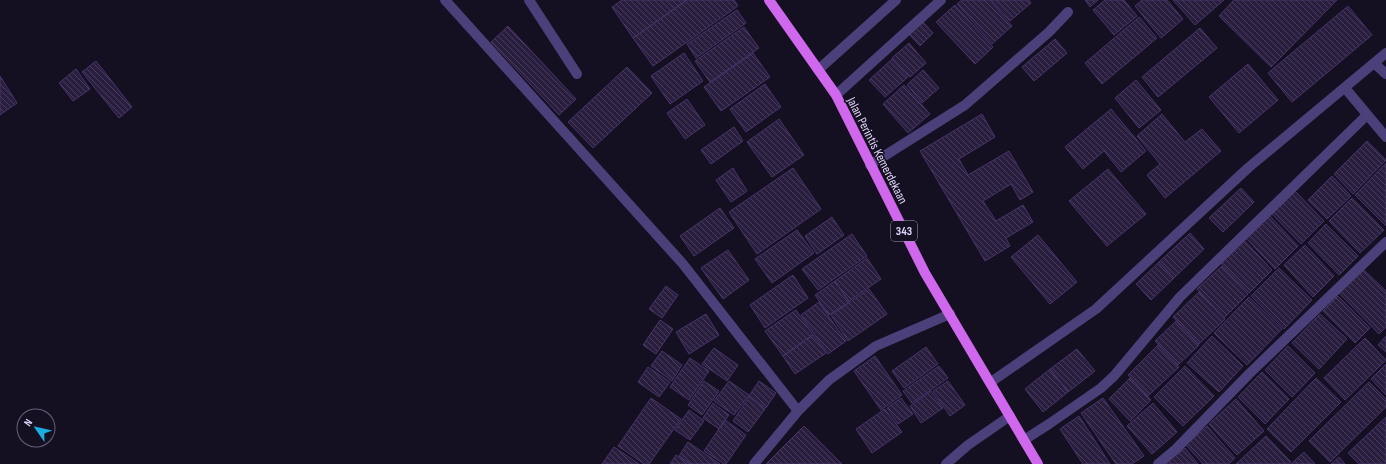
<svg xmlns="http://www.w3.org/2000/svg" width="1386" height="464" font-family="'Sofia Sans Condensed',sans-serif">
<defs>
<pattern id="building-back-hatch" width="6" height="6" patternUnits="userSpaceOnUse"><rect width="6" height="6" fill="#2a1e3f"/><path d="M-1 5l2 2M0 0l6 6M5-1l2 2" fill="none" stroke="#483e5c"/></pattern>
</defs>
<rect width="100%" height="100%" fill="#151021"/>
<path fill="url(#building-back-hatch)" stroke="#463369" d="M622 0H687L633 38 612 7Z
M687 0H734L738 6 653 66 633 38Z
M962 0H990L1012 26 992 44 957 4Z
M991 0H1029L1031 3 1010 21Z
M1085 0H1098L1090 7Z
M1105 0H1124L1137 16 1114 35 1093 10Z
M1142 0H1167L1183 19 1161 38 1135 6Z
M1173 0H1224L1195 25Z
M1234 0H1337L1271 67 1219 16Z
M955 5 993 47 975 64 936 22Z
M1348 6 1372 35 1292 102 1268 73Z
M737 10 746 23 696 58 687 44Z
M1139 17 1157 38 1102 84 1085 63Z
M921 20 933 33 920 46 908 33Z
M508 26 576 99 559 115 491 42Z
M744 27 759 48 710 82 695 61Z
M1200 28 1217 48 1158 97 1142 77Z
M1055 39 1067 53 1034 81 1022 67Z
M909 43 926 63 910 77 892 58Z
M684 53 703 81 670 104 651 76Z
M753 53 770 77 721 111 704 87Z
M892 59 908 77 885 97 869 80Z
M96 61 132 107 119 118 82 72Z
M1248 64 1278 100 1239 133 1209 97Z
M627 67 652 93 593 148 568 122Z
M76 69 90 89 73 101 59 83Z
M923 70 939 88 922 103 907 85Z
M0 76 17 103 0 115Z
M1136 80 1161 110 1139 128 1115 98Z
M765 84 781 107 746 132 730 109Z
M904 85 930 114 908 133 883 104Z
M687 99 705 125 685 139 667 113Z
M1111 109 1146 151 1121 172 1104 151 1083 169 1065 147Z
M982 114 995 137 959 159 968 175 1009 151 1033 192 1020 200 1011 184 983 201 996 221 1023 205 1033 222 1006 238 1010 246 985 261 920 151Z
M1162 114 1185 142 1202 129 1221 151 1165 198 1147 175 1160 164 1137 136Z
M779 119 804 155 772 177 747 142Z
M734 127 743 141 711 164 701 150Z
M1367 141 1386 160 1353 194 1334 174Z
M1386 163V226L1355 195Z
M733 168 747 191 731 202 716 180Z
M793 168 821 209 757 254 729 212Z
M1108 169 1146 214 1107 246 1069 201Z
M1332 176 1351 196 1327 219 1308 200Z
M1241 188 1254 202 1223 232 1209 218Z
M1293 189 1324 221 1301 244 1270 212Z
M1352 198 1384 230 1360 253 1329 221Z
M720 208 734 228 694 256 680 236Z
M1268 214 1298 246 1275 269 1244 236Z
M832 217 844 235 817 254 805 236Z
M1326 224 1358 256 1339 275 1308 243Z
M797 230 814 253 772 283 755 259Z
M1190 233 1204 249 1174 278 1159 262Z
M852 234 867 256 818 290 802 269Z
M1038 235 1077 282 1050 304 1011 257Z
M1242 238 1272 270 1249 293 1218 260Z
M1305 245 1334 276 1313 297 1284 265Z
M728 250 749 280 723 299 701 268Z
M867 258 881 279 849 301 835 281Z
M1159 262 1174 278 1151 300 1136 284Z
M1222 266 1248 294 1224 318 1197 289Z
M1279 268 1312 300 1284 329 1251 296Z
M1363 269 1386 291V327L1379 334 1339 293Z
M793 275 808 298 765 328 750 305Z
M835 281 849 302 829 315 815 295Z
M666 286 678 295 662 318 649 309Z
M869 289 887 314 848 341 831 315Z
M1199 292 1225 319 1199 344 1173 317Z
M1338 296 1370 328 1355 343 1323 311Z
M1249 297 1282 329 1247 365 1214 333Z
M819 302 846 341 828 354 801 315Z
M796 310 813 335 783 356 765 331Z
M706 314 719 335 689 354 676 332Z
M1320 314 1347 339 1319 369 1292 343Z
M660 320 673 329 656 354 643 345Z
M1176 321 1199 345 1178 365 1155 341Z
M813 335 826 353 795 374 783 356Z
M1212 336 1243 366 1219 392 1187 363Z
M1386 336V352L1378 345Z
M1365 338 1386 360 1345 400 1324 378Z
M1158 345 1179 367 1148 396 1128 375Z
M1288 346 1315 373 1292 397 1265 370Z
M926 347 938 364 904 388 892 371Z
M714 348 738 365 727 381 702 364Z
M1077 349 1095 371 1068 392 1050 369Z
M662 351 682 365 672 381 651 366Z
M875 356 902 395 881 410 854 371Z
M690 358 709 371 689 400 670 387Z
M1386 364V395L1371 379Z
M939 366 948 378 912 403 903 391Z
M1185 366 1214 396 1183 426 1154 397Z
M648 367 670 382 659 397 638 382Z
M1050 369 1068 392 1043 412 1025 389Z
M1262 372 1289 399 1265 424 1238 397Z
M1130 378 1151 400 1130 421 1109 399Z
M1316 378 1341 402 1291 452 1267 429Z
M704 381 719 391 702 415 688 405Z
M729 381 749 395 734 415 714 401Z
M759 381 776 393 766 408 749 396Z
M948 381 965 405 950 416 933 391Z
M1369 382 1386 399V407L1330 462 1309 441Z
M931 391 943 408 921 423 910 406Z
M749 397 765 409 748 432 733 421Z
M651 398 681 419 649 464H644L618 446Z
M901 398 913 414 898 424 887 408Z
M1103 398 1144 456 1132 464H1116L1081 413Z
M1236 399 1264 431 1237 455 1209 424Z
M713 403 729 415 719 429 703 418Z
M1153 403 1177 432 1152 454 1127 426Z
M885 409 902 432 872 453 856 429Z
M689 410 704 421 690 440 675 430Z
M1079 416 1110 464H1083L1060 429Z
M1386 417V464H1359L1348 453Z
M725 420 746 435 726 464H724L704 451Z
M804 426 842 464H766Z
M1207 426 1235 458 1229 464H1203L1186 445Z
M1266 436 1291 462 1289 464H1236Z
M688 442 720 464H691L679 456Z
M614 447 639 464H602Z
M1185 448 1198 464H1165Z
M1304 452 1315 464H1291Z
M676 455 690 464H670Z
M1339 457 1345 464H1331Z"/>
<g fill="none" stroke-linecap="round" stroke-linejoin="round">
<path stroke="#4b407a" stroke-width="10" d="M445 0 683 264 798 411
M529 0 577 74
M1374 63 1386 74
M818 70 896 0
M1345 88 1386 137
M836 95 941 0
M870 165 965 105 1049 32 1068 12
M991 382 1096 309 1248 168 1386 53
M1024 440 1049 424 1101 388 1114 376 1180 297 1367 115
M754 464 798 411 829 380 876 346 950 314
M946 464 968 445 1010 416
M1158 464 1176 449 1250 373 1386 242"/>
<path stroke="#d068ed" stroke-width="10" d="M769 0 836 95 925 273 1038 464"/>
</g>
<g text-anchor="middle" stroke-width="3" stroke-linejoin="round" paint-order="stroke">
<rect fill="#151021" stroke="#a29ab9" stroke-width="1" x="891" y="221" width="26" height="20" rx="3"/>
<g font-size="12" font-weight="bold" fill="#dfd5fa">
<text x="904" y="235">343</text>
</g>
<g font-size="13" fill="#dfd5fa" stroke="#151021">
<text transform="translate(878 150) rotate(63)" y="5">Jalan Perintis Kemerdekaan</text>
</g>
</g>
<g transform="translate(36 428) rotate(304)"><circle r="19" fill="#151021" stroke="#665f78"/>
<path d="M0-3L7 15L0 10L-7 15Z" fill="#1aafe0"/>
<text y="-6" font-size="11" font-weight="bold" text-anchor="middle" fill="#dfd5fa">N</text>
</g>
</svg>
